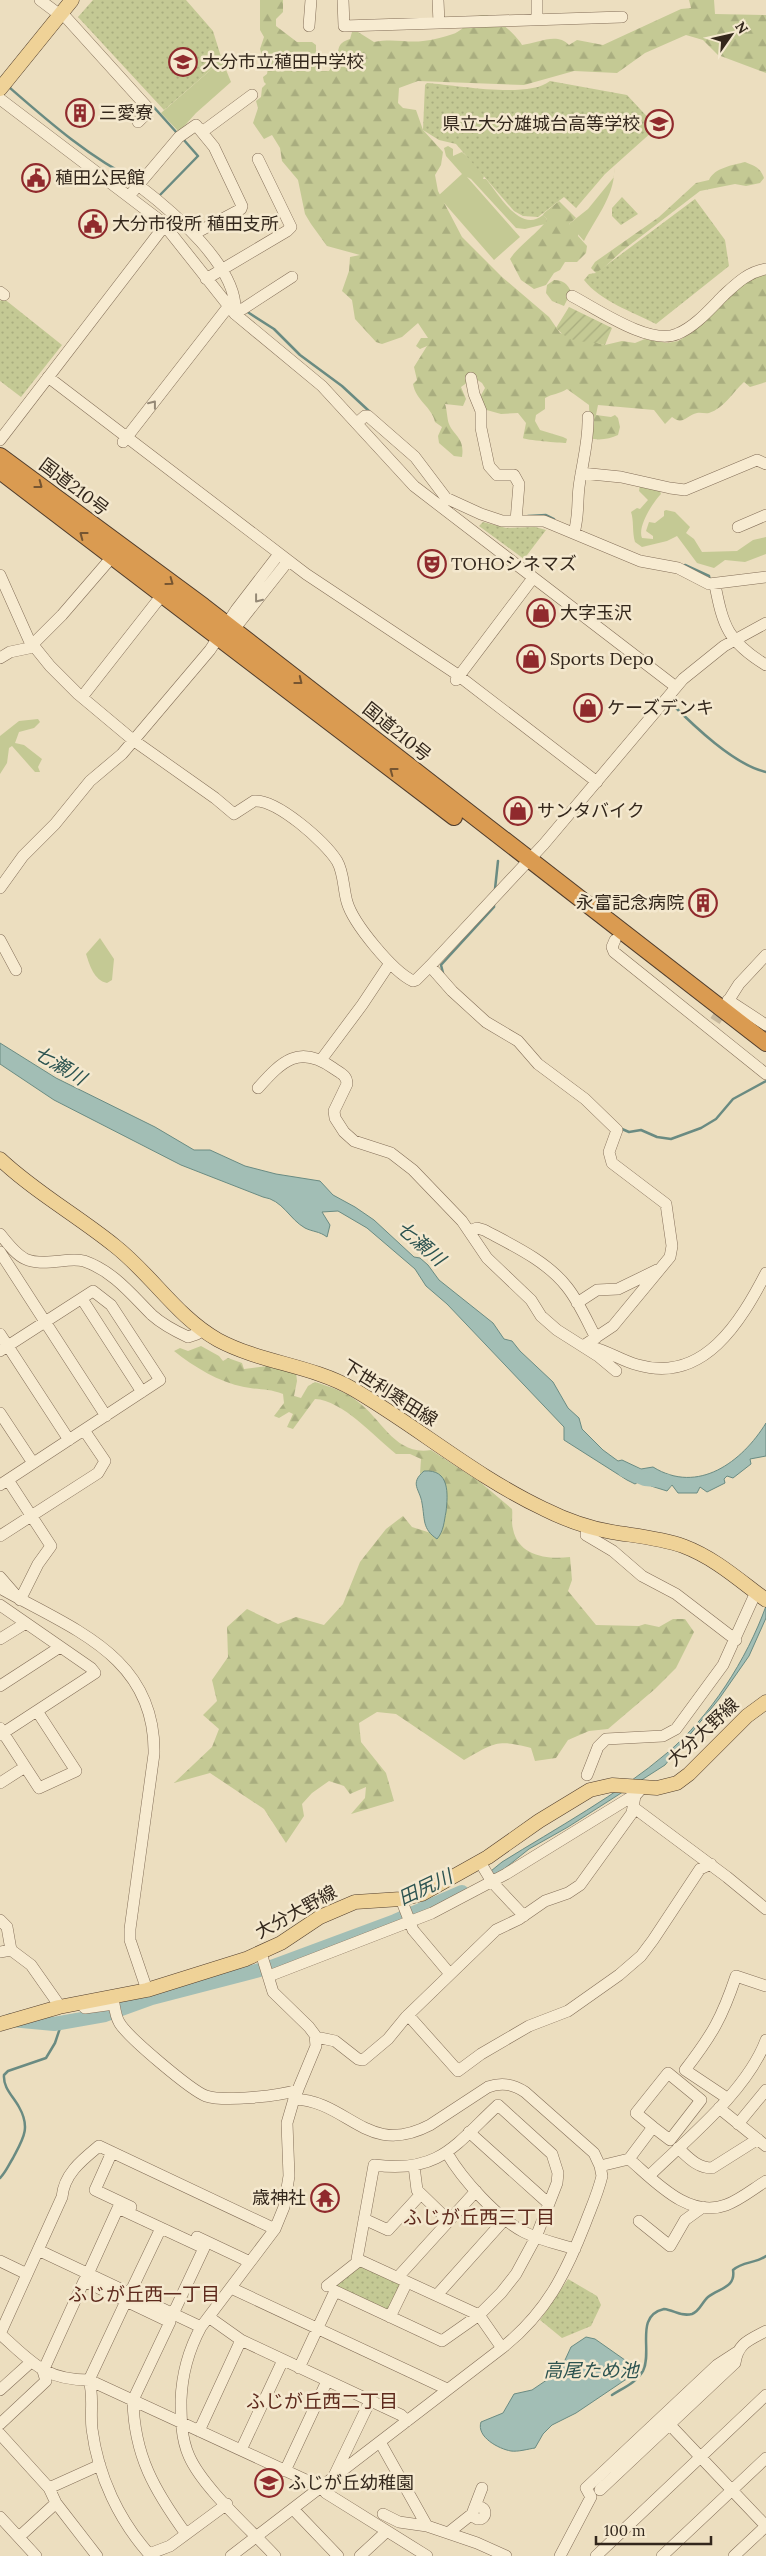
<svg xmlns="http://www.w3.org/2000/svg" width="766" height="2556" font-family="Lora,'Noto Sans JP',serif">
<defs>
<pattern id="forest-firs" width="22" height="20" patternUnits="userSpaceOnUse" patternTransform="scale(1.25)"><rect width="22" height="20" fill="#c4c994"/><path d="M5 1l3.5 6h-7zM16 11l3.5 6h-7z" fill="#a9ad7f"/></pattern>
<pattern id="park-dots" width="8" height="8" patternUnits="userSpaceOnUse" patternTransform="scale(1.25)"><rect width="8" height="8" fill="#c4c994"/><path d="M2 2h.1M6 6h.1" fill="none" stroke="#a9ad7f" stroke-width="1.8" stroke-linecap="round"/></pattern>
<pattern id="garden-furrows" width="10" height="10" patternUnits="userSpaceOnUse" patternTransform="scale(1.25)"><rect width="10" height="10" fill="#c4c994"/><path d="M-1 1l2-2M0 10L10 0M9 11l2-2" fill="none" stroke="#a9ad7f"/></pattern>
</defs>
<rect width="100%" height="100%" fill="#ecdebf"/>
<path fill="#c4c994" d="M222 60 231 82 196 113 179 132 161 113Z
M448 146 453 149V156L462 152C468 156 478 169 484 176L483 179H486C498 193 520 234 543 215L547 219 545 224 525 229 516 228 471 179 467 177 520 237 494 260 438 196 462 174 446 156 444 148Z
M614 168C616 194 595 219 584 241L569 224 588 209 614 177Z
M640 485 659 488 661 494C654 501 637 526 642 538L653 539V536L646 531 649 522 655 523 664 516V511L666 510 675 512 690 527 686 533 694 539 702 552 737 551 753 540 766 537V554L745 562 725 560 714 568 697 563 677 536 667 541 642 547 635 542C632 532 634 520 631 512L637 508 640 509 648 500 639 491Z
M38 719 40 722 34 728 19 732 15 743 24 745 42 759 38 767 40 772H35L12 746 9 748 7 763 0 774V736L19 721Z
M100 938 114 959 112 980 107 983C94 980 90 966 86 954Z"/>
<path fill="url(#forest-firs)" d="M260 0H283V12L276 19V26L297 42H312L316 45V58L321 71H329C331 67 336 62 337 57 339 47 338 43 350 39L352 32H358L374 42C393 38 407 43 423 41 433 40 444 37 453 34 466 30 470 14 485 15 495 15 518 37 522 45 538 43 557 32 569 45L577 40 603 45 681 9 691 8 689 0H714L715 14 766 15V73L718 55 703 40 686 35 645 53 617 73 574 71 524 85 418 81 399 88 398 103 403 108 416 110 423 130 443 152 441 165 435 175 438 191 462 237 502 277 549 317 560 333 605 345 622 341 635 343 645 339 667 343 678 341 693 332 742 283 752 277 766 275V382L750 387 744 382C733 392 724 408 709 413 705 414 701 412 697 413 687 415 683 426 672 417L665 424 654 410 598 405 596 415 611 417 615 415 618 418 620 427 618 435C610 439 598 441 590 438L589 405 567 389C559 394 552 394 545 398V409L536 415 535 421 540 430 563 437 567 439 566 443C560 443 525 440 523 438L526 423 518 413 501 414 483 409 480 397 485 388 482 383 470 375 468 382 461 387 466 399 463 406 445 404C447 409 447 419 449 424 454 436 465 438 462 457L454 456 439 443 438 436 442 427 435 422C432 407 416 401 413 384L417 380 414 367 427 346 420 349 416 346 421 338H428L418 323 402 337 382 344 376 342 355 319 352 300 342 291 349 271 350 257 360 255 327 246 311 224 305 214 298 180 282 161 280 148 272 135 264 139 253 123 258 108 256 101 261 97 262 88 266 84 264 82 263 77 267 74 269 62 263 59 260 49 264 37 260 30Z
M745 162C755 166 760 167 764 178L760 183 746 186 735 184 700 191 622 251 597 274 591 268 595 262 659 217 696 183 709 180C714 168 733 165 745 162Z
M559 201 576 218 569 224 579 230 578 236 587 246 586 253 577 262H565L560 270 554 273 546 285 534 289 521 280 510 259C519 245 543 229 547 219L543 215 544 213Z
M554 280C563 280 568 284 571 292L564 306 552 301 546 293 547 285Z
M201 1346 219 1356 223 1361 228 1358 242 1363 244 1369 267 1366 296 1372 297 1381 294 1396 301 1398 308 1386 315 1382C330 1387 345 1391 357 1401 383 1420 395 1456 431 1450L480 1482 512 1509C513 1515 511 1522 513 1529 518 1556 548 1560 570 1557L572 1580 568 1591 596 1625 639 1626 645 1624 659 1627 673 1619H685L694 1632 676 1668 655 1689 608 1729 589 1731 568 1740 556 1758 535 1761 531 1748C497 1739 494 1743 464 1760L396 1714 377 1712 359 1723 361 1742 386 1773 394 1801 351 1814 365 1798 366 1787 350 1794 344 1786 329 1781 312 1793 302 1804 304 1816 286 1843 264 1809 210 1773 174 1783 212 1747 219 1729 203 1715 217 1701 212 1680 228 1657 227 1627 247 1609 278 1624 296 1617 324 1625 343 1604 360 1562 386 1529 403 1516 412 1527 434 1534 424 1471 420 1474 421 1459 410 1454H396C375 1437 342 1400 315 1399L293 1429 287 1427 293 1414 289 1412 279 1418 274 1416 284 1403 283 1394C268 1388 259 1390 244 1387 219 1382 194 1367 174 1351L180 1348 188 1351Z"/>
<path fill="url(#park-dots)" d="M93 0H186L213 31 222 60 164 110 78 17Z
M550 81 627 95 653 123V131L605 174 576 208 564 197 538 217 523 216 514 211 456 144 439 140 423 130 425 85 427 83C457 85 528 99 550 81Z
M622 197 638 214 621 225 612 216V208Z
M695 199 725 240 729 266 656 324C633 312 600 301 584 280L589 274 596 273Z
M3 298 62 345 21 397 0 381V301Z
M483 522 506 528 535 527 546 530 524 559 479 526Z
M360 2264 403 2284 390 2313 337 2289 335 2283Z
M568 2279 597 2296 601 2305 591 2326 562 2338 540 2320Z"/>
<path fill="url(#garden-furrows)" d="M569 307 612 328 605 345C583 339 573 346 556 328Z"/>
<path fill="#a2beb5" stroke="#6a8b82" d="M0 1043 56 1078 155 1127 194 1150H210L245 1166 276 1174 320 1181 333 1195 355 1207 374 1220 414 1257 420 1258 428 1265 439 1280 493 1323 504 1339 512 1341 520 1351 553 1382 568 1408 579 1418 582 1429 603 1450 618 1461 622 1460 641 1469 653 1467C698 1495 742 1462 766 1423V1456L750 1459 751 1464 733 1478 727 1476 724 1479 725 1483 707 1492 700 1487 697 1493H678L672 1485 667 1491 651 1486 644 1476 640 1477 638 1482 635 1484 627 1480 564 1440V1427L447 1304 426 1286 415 1269 367 1228 338 1211 322 1212 330 1225 327 1237C319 1231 313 1232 305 1228 289 1219 283 1200 263 1197L181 1165 54 1100 0 1064Z
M424 1471C450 1469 448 1494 446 1512 444 1521 444 1531 437 1539 422 1529 425 1519 422 1503 420 1489 409 1484 424 1471Z
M766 1606V1618L749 1656 719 1699 665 1765 568 1827 529 1849 494 1877 491 1871 502 1862C555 1829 619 1794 667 1753 710 1717 747 1659 766 1606Z
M586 2337 595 2339 642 2372 625 2380 576 2413 552 2425 543 2434 535 2448C528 2449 518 2452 511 2451 499 2449 476 2437 481 2422L503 2413 514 2394 532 2390 560 2371 571 2347Z"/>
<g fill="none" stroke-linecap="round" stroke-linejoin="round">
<path stroke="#6a8b82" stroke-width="2.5" d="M10 88C49 122 90 158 137 181
M151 104 177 133
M159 196 198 156 183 139
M246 311 274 329 300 355 342 386 369 411
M528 516 546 515 554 519
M685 565 709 576 710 581
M670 702C693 725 734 765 766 772
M495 889 498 861
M443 973 441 965 494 907V902
M622 1129 629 1132 641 1130 657 1137 671 1139 701 1128 716 1119 733 1099 766 1081
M0 2178C6 2172 8 2166 13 2158 23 2139 31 2128 19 2107 13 2096 3 2088 4 2075L8 2071 46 2058 55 2043 62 2022
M612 2395C623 2388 637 2382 643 2371 653 2351 634 2316 664 2309 674 2310 681 2317 692 2314 700 2311 702 2302 708 2297 719 2288 736 2288 733 2270 743 2261 755 2264 766 2256"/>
<path stroke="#a2beb5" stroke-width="14" d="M624 1470 645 1479 666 1481
M11 2020 54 2024 105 2015 152 1998 271 1967 395 1921 462 1892"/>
<path stroke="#c7b99e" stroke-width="11" stroke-dasharray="11 5.5" stroke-linecap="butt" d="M715 1021 725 1006"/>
<defs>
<path id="minor" d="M40 0 60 15
M343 0 344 26 622 17
M438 0 439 23
M537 0V19
M62 13 147 107 148 112 138 122
M309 26 311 0
M0 99 162 222 235 314 322 386 414 486 676 687
M202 132 252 95
M138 185C171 210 240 268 235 314
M130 195 179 137 196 125 214 147 242 206 241 209 194 234
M206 279 287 231 291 227 258 159
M0 292 4 295
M572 296C597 309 650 346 677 334 695 327 711 308 724 295 737 283 748 272 766 269
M235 314 292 277
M48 377 306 574 455 673 597 782
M471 378 474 394 481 411V428L489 466 497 475H514L519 484 516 521
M357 423 365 416H368L415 457 446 498 481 514 502 521H544L640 561 678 568 709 584 766 577
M0 440 165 225
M123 442 228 307
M581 473 621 477 670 488 685 490 757 460 766 464
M738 527 766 515
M574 533C579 515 577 504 579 487 582 464 589 440 588 417
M0 575 29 640 50 666 78 694 133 740 215 798 234 814 254 801C277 799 325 842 337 861 344 873 343 888 347 902 353 923 392 971 413 981L416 980 430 966 544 844 683 679 724 646 766 623
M715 585C723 626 728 642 766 665
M227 633 239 623 288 561
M0 658 10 652 29 648 62 615 112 557
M456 680 533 578
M82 697 162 595
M0 888 23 856 55 824 90 781 122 754 210 650 236 610 279 554
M0 940 16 970
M615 940 612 947 614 952 766 1074
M430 966 452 991 486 1022 518 1041 538 1064 585 1099 617 1130 609 1152 612 1163 666 1204 672 1246 670 1257 613 1326 583 1346
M728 1000 766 1025
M725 1006 739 984 766 955
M321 1060 362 1005 390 963
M258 1088C282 1061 299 1044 333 1068 340 1073 347 1075 347 1084L334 1111 335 1118 344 1132 354 1141 391 1153 413 1170 462 1221 487 1258 531 1300 541 1316 557 1330 598 1356 616 1371
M469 1231 477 1228 484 1230C512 1245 547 1261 567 1287 579 1302 587 1321 596 1338
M0 1234C21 1261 27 1265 61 1261 68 1260 76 1259 84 1261 113 1271 131 1294 152 1315 162 1324 175 1331 188 1337L197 1334 202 1330
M0 1252 106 1416
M82 1299 142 1392
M577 1303 597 1290 618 1289 657 1270
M0 1334 69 1440
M592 1347C608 1351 622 1361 638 1365 704 1384 741 1321 766 1273
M0 1351 93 1291 111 1305 160 1380 0 1485
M0 1413 33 1463
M587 1526 586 1535 613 1551 642 1576 676 1594 736 1640
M0 1536 98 1473 105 1461 84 1430
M0 1577 20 1600 38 1564 51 1546 8 1480
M0 1588C72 1629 156 1656 154 1754L130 1929V1940L147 1990
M0 1605 91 1668 95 1673 0 1735
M0 1639 26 1623
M0 1686 60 1647
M0 1728 39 1788 76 1771 37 1711
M587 1775 598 1747 606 1739 663 1736 676 1729 723 1665 756 1592
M0 1783 25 1767
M633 1807 727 1877 766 1909
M480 1862 492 1882 524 1916
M401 1899 413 1930 450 1974
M0 1920 7 1927 11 1950
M0 1952 11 1950 31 1965 57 2002 59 2007
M261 1953 273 1992 309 2027 315 2035 316 2046 294 2099 287 2123 289 2176 284 2207 275 2229 201 2327C188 2351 182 2373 181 2400 181 2418 181 2438 189 2456 203 2488 250 2529 275 2556
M269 1976 432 1913 506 1874 636 1794
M81 2004 85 2008 114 2004C115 2010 116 2017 119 2022 126 2036 192 2091 206 2096 224 2102 279 2096 298 2090
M408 2015 458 2071 481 2054 529 2026 568 2011 619 1975 641 1956 653 1940 700 1869 711 1864
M316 2037 335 2041 358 2059 363 2060 388 2039 406 2017 496 1930 519 1919 545 1901 568 1893 580 1885 632 1813 635 1796 642 1788
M727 2098 685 2070C712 2035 722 2018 736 1976L766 1986
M719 2108 766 2146
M738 2124 766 2090
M469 2132 548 2203
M678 2148C688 2157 697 2168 712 2168L758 2139
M112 2152 95 2190 131 2207
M447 2153C462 2179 497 2218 524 2232 540 2240 558 2244 575 2249
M629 2159 653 2127 636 2113 668 2073 701 2100 670 2140 653 2127
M414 2166 417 2190 449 2221
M600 2166 629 2159C655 2181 688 2219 726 2205 740 2200 753 2189 766 2181
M649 2176C688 2138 747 2091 766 2040
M364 2219 388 2230 421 2194
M639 2221 670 2246 685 2220 703 2207
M197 2237 250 2262
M38 2250 201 2327
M0 2261 27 2274
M88 2274 118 2208 204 2248 173 2314
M398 2277 476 2191
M327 2286 360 2260
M231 2288 447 2389
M130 2293 161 2228
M437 2295 505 2219
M126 2301 89 2380C94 2396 90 2412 92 2429 98 2476 119 2521 151 2556
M390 2317 407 2282
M210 2318 241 2340 401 2415 407 2421
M0 2334C32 2362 44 2380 89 2380L321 2487 326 2493 427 2556
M0 2334 62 2197C64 2174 82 2160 99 2146L275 2229
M299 2368 335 2291 442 2341 479 2315 501 2293 516 2274 536 2237 557 2183 558 2173 552 2154 498 2105C455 2145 439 2174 374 2165L357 2259 479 2315 502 2348
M0 2390 31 2362
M0 2424 46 2381 43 2371 84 2281 170 2322 133 2400C134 2456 155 2491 186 2534
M671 2426 766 2526
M199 2431 241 2340
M0 2434 49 2488 56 2503 19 2537
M380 2442 427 2526 477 2543 506 2556
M241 2450 283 2360
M285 2471 327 2381
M334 2476 370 2401
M49 2488 100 2465
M600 2490 735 2363C738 2343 749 2340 766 2331
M56 2503 97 2556
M473 2513a6 6 0 1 1 12 0a6 6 0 1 1-12 0Z
M293 2509 338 2556
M383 2514 399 2522 427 2526
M0 2517 36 2556
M448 2533 472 2514 482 2488
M149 2554 170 2546 227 2504
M231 2556 502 2348C546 2313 565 2275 585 2224 591 2208 598 2193 602 2176L600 2166 594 2153 525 2092C513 2084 502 2082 488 2087L430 2125C367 2158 349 2101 294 2099
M360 2556 386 2532
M560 2556 591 2497 586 2488 717 2365 737 2352
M596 2556 766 2395
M662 2556 766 2458
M734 2556 766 2526"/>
<path id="major" d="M0 89 72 0
M0 1159C35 1192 78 1216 115 1246 152 1275 177 1317 218 1340 261 1363 311 1365 353 1389 418 1427 476 1477 544 1509 566 1520 588 1528 612 1532 636 1536 660 1538 683 1546 715 1558 739 1580 766 1600
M0 2024 59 2007 147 1990 246 1959 281 1943 320 1917 355 1902 401 1899 422 1894 488 1857 539 1821 590 1790 612 1785 657 1788 677 1783 689 1774 747 1716 766 1702"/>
<path id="highway" d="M0 456 203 606 766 1043
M0 471 454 817"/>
</defs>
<use href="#minor" stroke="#836e58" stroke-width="12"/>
<use href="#major" stroke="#513d2c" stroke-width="15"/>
<use href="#highway" stroke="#513d2c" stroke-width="18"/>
<use href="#minor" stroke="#f7ebd1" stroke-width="11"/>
<use href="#major" stroke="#efd297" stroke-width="14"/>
<use href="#highway" stroke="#da9b51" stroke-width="16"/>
</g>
<defs><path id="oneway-chevron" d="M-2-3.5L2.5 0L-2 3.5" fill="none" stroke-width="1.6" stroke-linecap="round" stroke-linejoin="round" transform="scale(1.25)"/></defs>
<g stroke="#958976">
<use href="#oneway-chevron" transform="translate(153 404) rotate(-52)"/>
<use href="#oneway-chevron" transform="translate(258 599) rotate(128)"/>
</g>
<g stroke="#765531">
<use href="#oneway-chevron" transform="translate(39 485) rotate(37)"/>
<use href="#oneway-chevron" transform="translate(83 535) rotate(-143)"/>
<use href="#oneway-chevron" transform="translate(170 582) rotate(36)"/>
<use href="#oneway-chevron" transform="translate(299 681) rotate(38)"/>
<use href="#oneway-chevron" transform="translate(393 771) rotate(-143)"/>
</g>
<defs>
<symbol id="school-ring" viewBox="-11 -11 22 22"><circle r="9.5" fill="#f4e8ce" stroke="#902a2d" stroke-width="1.5"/><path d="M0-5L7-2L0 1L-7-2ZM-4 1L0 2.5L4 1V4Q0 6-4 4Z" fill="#902a2d"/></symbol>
<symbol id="building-ring" viewBox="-11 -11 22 22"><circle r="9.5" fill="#f4e8ce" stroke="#902a2d" stroke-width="1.5"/><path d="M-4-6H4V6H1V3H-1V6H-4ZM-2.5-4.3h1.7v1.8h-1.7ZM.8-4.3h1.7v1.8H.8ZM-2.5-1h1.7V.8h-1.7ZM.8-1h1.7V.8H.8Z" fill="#902a2d"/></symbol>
<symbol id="civic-ring" viewBox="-11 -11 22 22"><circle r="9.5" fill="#f4e8ce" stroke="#902a2d" stroke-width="1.5"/><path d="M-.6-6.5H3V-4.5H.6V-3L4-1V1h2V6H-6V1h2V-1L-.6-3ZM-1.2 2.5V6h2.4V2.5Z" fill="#902a2d"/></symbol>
<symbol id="theatre-ring" viewBox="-11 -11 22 22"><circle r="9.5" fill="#f4e8ce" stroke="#902a2d" stroke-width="1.5"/><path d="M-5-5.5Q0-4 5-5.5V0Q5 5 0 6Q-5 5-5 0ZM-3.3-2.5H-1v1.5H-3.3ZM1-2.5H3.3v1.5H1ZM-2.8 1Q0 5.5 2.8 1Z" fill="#902a2d"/></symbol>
<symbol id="shop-ring" viewBox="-11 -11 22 22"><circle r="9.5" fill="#f4e8ce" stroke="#902a2d" stroke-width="1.5"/><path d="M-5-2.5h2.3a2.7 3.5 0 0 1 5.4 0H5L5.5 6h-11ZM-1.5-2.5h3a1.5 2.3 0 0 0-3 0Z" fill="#902a2d"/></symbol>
<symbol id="temple-ring" viewBox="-11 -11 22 22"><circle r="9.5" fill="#f4e8ce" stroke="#902a2d" stroke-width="1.5"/><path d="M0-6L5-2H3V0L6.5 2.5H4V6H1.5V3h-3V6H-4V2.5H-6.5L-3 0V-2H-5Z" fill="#902a2d"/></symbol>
</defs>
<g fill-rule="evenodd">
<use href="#school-ring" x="167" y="46" width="32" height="32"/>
<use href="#building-ring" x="64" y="97" width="32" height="32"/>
<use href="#school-ring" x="643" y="108" width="32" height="32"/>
<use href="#civic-ring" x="20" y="162" width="32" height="32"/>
<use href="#civic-ring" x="77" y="208" width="32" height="32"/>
<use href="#theatre-ring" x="416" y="548" width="32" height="32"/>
<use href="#shop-ring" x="525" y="597" width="32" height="32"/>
<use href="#shop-ring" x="515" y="643" width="32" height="32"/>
<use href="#shop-ring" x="572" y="692" width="32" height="32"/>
<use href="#shop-ring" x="502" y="795" width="32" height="32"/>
<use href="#building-ring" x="687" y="887" width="32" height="32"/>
<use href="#temple-ring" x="309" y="2182" width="32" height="32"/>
<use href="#school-ring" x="253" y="2467" width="32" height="32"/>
</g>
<g text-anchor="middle" stroke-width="5" stroke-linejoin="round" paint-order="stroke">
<g font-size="18" fill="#33271c" stroke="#f4e8ce" text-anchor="start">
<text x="202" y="68">大分市立稙田中学校</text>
<text x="99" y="119">三愛寮</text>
<text x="640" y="130" text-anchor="end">県立大分雄城台高等学校</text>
<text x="55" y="184">稙田公民館</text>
<text x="112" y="230">大分市役所 稙田支所</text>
<text x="451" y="570">TOHOシネマズ</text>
<text x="560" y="619">大字玉沢</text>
<text x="550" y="665">Sports Depo</text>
<text x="607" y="714">ケーズデンキ</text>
<text x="537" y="817">サンタバイク</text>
<text x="684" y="909" text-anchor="end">永富記念病院</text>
<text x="306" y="2204" text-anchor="end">歳神社</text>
<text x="288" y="2489">ふじが丘幼稚園</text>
</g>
<g font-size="18" fill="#33271c" stroke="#f4e8ce">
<text transform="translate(74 487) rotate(37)" y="6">国道210号</text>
<text transform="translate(397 732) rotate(39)" y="6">国道210号</text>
<text transform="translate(390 1393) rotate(32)" y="6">下世利寒田線</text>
<text transform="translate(703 1732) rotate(-43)" y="6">大分大野線</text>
<text transform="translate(296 1912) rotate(-29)" y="6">大分大野線</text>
</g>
<g font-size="19" font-style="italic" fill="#2c5350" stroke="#f4e8ce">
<text transform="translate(60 1065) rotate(31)" y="7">七瀬川</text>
<text transform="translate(421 1243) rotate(41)" y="7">七瀬川</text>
<text transform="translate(425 1887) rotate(-25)" y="7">田尻川</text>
<text x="591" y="2377">高尾ため池</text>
</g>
<g font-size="19" fill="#5e2a1d" stroke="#f4e8ce">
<text x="479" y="2224">ふじが丘西三丁目</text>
<text x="144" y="2301">ふじが丘西一丁目</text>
<text x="322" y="2408">ふじが丘西二丁目</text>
</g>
</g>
<g transform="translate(731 35) rotate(56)" stroke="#f4e8ce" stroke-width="4" paint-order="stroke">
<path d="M0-4L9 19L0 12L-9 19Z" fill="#33271c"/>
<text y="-8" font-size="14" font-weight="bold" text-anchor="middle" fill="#33271c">N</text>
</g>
<path d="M596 2536v8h115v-8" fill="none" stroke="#33271c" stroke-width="2.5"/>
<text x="604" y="2536" font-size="15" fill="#33271c" stroke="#f4e8ce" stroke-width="4" paint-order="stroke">100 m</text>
</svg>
